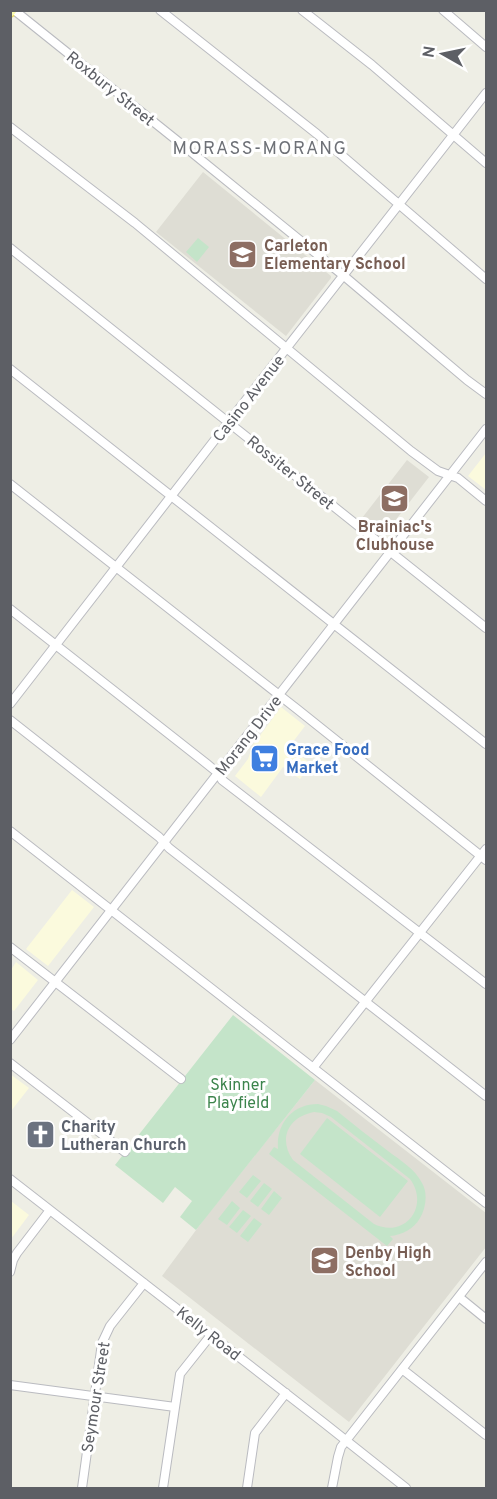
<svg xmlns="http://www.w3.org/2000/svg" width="497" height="1499" font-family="Overpass,sans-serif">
<rect width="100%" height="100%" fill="#eeeee5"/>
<path fill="#fbfadd" d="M486 453V490L468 476Z
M281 707 305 726 289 747 311 764 300 779 283 767 261 797 235 776 248 759 253 745Z
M72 890 94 907 48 966 26 949Z
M16 962 38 980 14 1011 11 1009V970Z
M10 1074 29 1088 11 1111H10Z
M11 1201 29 1215 11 1239Z"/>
<path fill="#deddd4" d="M203 172 331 276V278L286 336 156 232Z
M407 460 429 477 384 535 362 518Z
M315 1080 486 1213V1247L349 1422 162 1276 205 1218Z"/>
<path fill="#c4e4c9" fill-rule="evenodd" d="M198 238 209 247 197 262 186 252Z
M233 1015 315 1080 196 1230 180 1217 192 1201 175 1187 163 1203 115 1165Z
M318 1104 326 1106 337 1111C354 1125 371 1138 388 1151 400 1160 415 1169 422 1183 428 1193 426 1208 420 1218 414 1229 402 1235 390 1236L393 1239 387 1246 269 1154 274 1147 278 1149C276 1124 292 1104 318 1104ZM314 1112 322 1113 331 1117 410 1179C430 1206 405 1239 374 1224L293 1160C278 1139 288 1117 314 1112Z
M327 1118 408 1181 380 1217 300 1154Z
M253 1175 261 1181 247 1198 239 1192Z
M264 1183 272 1189 258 1207 250 1201Z
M274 1191 282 1198 269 1215 261 1209Z
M232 1201 240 1208 227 1225 218 1219Z
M243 1210 251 1216 237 1233 229 1227Z
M254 1218 262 1224 248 1242 240 1236Z"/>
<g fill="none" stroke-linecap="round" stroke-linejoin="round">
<defs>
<path id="minor" d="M14 10 190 151 344 276 467 380 486 394
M160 10 317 134 486 279
M302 10 372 65 486 163
M443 10 486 47
M10 127 135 223 411 451 438 471 458 478 486 501
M10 248 486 628
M10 369 486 744
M10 484 297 709 486 860
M10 609 207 764 218 773 222 780 486 984
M10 704 224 428 486 93
M10 720 159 837 169 848 486 1096
M10 831 486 1203
M10 947 181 1079
M10 1040 486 429
M10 1063 125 1152
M313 1068 486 849
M10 1179 324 1423 406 1488
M10 1272 13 1260 17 1253 50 1210
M459 1297 486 1319
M402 1369 486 1435
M10 1385 175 1407
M82 1488 102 1343 110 1326 144 1283
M163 1488 180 1374 211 1335
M247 1488 255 1433 286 1393
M332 1488 338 1457 341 1447 486 1262"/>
<path id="major" d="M10 12 12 10"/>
</defs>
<use href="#minor" stroke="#babbc0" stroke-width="10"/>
<use href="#major" stroke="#e7da65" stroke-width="12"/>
<use href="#minor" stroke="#fff" stroke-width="8"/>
<use href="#major" stroke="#f8f9b0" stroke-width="9"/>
</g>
<defs>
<symbol id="school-square" viewBox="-11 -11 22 22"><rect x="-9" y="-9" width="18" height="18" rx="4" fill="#8d6e63" stroke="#fff"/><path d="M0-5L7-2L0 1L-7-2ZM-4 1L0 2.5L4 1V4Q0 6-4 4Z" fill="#fff"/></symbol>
<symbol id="supermarket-square" viewBox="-11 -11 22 22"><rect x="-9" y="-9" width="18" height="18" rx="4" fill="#3f7fe0" stroke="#fff"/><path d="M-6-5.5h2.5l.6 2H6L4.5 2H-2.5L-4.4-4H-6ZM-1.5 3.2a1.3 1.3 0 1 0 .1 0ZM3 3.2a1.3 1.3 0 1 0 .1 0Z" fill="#fff"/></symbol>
<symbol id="church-square" viewBox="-11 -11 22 22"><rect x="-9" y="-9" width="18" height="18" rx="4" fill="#6b7280" stroke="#fff"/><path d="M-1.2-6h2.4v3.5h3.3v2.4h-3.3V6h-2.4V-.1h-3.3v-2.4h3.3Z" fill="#fff"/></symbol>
</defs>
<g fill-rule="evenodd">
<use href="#school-square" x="226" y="238" width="33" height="33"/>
<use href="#school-square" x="378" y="482" width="33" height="33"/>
<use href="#supermarket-square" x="248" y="742" width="33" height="33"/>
<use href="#church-square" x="24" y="1118" width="33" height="33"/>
<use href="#school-square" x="308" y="1244" width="33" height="33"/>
</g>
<g text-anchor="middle" stroke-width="6" stroke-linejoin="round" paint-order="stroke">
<g font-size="16" fill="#5d5f65" stroke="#fff">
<text transform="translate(111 88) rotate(39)" y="6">Roxbury Street</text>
<text transform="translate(248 398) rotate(-52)" y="6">Casino Avenue</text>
<text transform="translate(291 472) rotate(39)" y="6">Rossiter Street</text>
<text transform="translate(248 735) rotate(-52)" y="6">Morang Drive</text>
<text transform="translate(209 1333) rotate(38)" y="6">Kelly Road</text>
<text transform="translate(95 1397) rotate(-81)" y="6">Seymour Street</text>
</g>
<g font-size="16" font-weight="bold" fill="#785e54" stroke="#fff" text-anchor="start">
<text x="264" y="251">Carleton<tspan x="264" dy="18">Elementary School</tspan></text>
<text x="395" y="532" text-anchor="middle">Brainiac's<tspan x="395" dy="18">Clubhouse</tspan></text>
<text x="345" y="1258">Denby High<tspan x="345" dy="18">School</tspan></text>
</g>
<g font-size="16" font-weight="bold" fill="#366cbe" stroke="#fff" text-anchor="start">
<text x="286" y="755">Grace Food<tspan x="286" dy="18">Market</tspan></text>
</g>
<g font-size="16" fill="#3c844c" stroke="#fff">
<text x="238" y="1090">Skinner<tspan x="238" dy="18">Playfield</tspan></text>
</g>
<g font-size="16" font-weight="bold" fill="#5b616d" stroke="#fff" text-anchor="start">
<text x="61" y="1132">Charity<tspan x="61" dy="18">Lutheran Church</tspan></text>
</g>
<g font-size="18" letter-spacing="1.5" fill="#6e7177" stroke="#fff">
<text x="260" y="154">MORASS-MORANG</text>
</g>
</g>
<rect width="497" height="1499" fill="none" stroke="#5d5f65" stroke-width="24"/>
<g transform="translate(443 54) rotate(279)" stroke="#ffffff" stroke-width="4.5" paint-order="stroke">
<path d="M0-4.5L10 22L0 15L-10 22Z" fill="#5d5f65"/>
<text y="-9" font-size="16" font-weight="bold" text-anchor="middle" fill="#5d5f65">N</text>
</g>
</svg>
